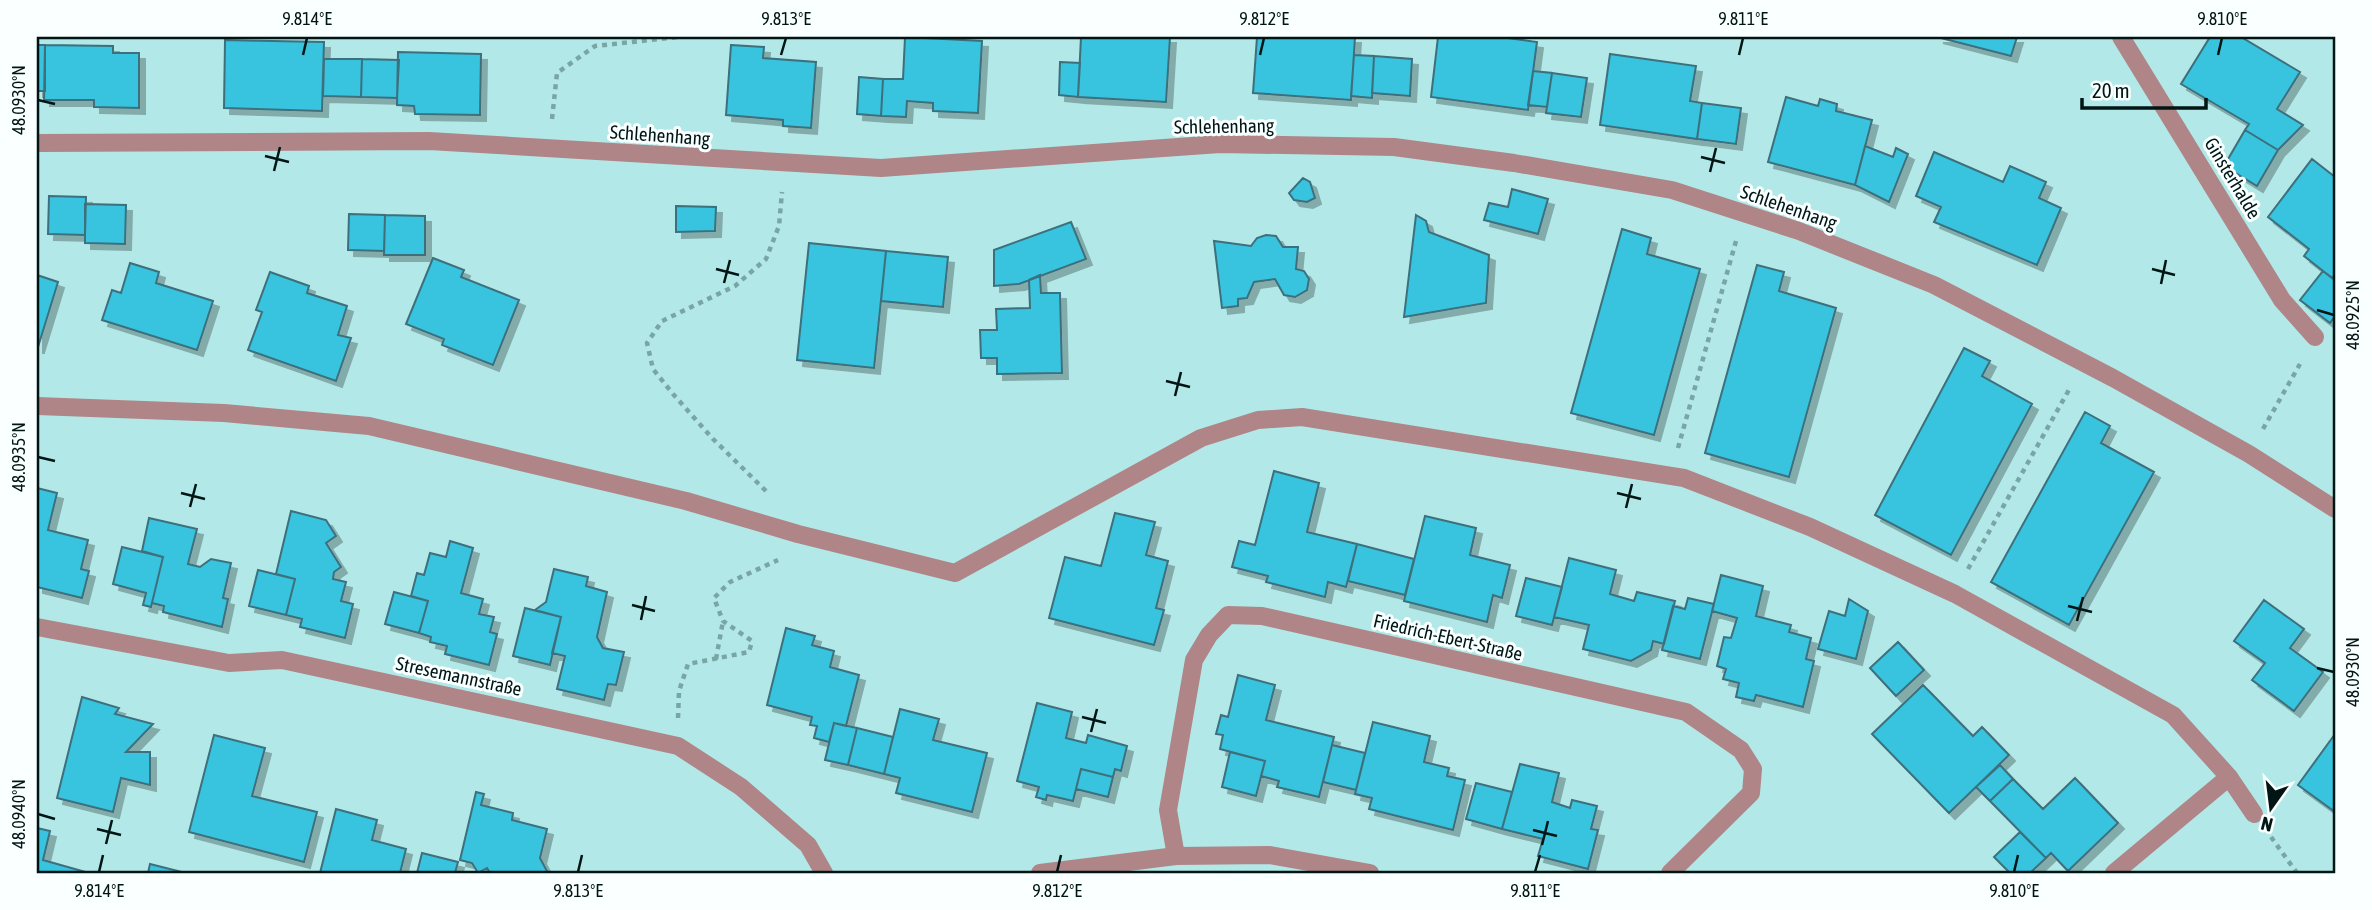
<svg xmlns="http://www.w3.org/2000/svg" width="2372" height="910" font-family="'Asap Condensed',sans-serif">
<defs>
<filter id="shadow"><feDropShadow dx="6" dy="6" stdDeviation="0" flood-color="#0004"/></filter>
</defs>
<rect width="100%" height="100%" fill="#b2e9e8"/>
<path fill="#37c3df" stroke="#3e6f7b" stroke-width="2" filter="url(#shadow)" d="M905 37 982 41 978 113 933 111V103L907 101 906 117 881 116 883 79H903Z
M1081 37H1170L1166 102 1078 97Z
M1257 37H1355L1351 100 1253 93Z
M1438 37H1500L1537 42 1528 110 1431 97Z
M1937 37H2017L2011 56Z
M2210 37H2241L2300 72 2277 109 2303 125 2278 150 2245 130 2249 124 2181 84Z
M225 40 324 42 322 111 224 108Z
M37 45H45V91H37Z
M45 45 113 46V53H139V108L94 107V100H44Z
M731 45 764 47 763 58 816 62 811 128 783 126V120L726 115Z
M398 52 481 54 480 115 415 114 414 106 397 105Z
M1610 54 1696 66 1690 101 1702 103 1697 139 1600 125Z
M1354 55 1374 56 1372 98 1351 96Z
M1374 56 1412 59 1410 96 1372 93Z
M324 59H362L361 97 323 96Z
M362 59 399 60 397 98 361 97Z
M1060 62 1080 63 1078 97 1059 95Z
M1533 71 1552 73 1547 107 1528 105Z
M1552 73 1587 78 1581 117 1546 113Z
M859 77 883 79 881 116 857 114Z
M1786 97 1818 106 1820 99 1837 104 1836 111 1872 120 1855 185 1768 162Z
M1702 103 1741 108 1736 144 1697 139Z
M2245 130 2278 150 2257 186 2224 166Z
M1865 146 1893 157 1896 148 1908 154 1889 202 1855 185Z
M1934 152 2003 182 2010 166 2046 182 2039 198 2061 208 2037 265 1934 222 1941 207 1916 196Z
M2312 159 2335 177V274L2332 278 2304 256 2309 249 2268 217Z
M1303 178 1310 182 1315 198 1307 202 1294 200 1289 193Z
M1512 189 1548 199 1538 234 1484 220 1489 203 1508 207Z
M49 196 86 197 85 235 48 234Z
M85 204 126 205 125 244 85 243Z
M676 206 716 207 715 231 676 232Z
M349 214 385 215 384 251 348 250Z
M385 215 425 216V255H384Z
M1416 215 1426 221 1429 232 1489 255 1486 303 1404 317Z
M1071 222 1086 259 1019 284 994 286V250Z
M1622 229 1651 238 1647 254 1700 269 1654 435 1571 413Z
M1266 235 1276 236 1283 247H1298L1296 269 1304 271 1309 279 1307 290 1295 297 1284 295 1275 279 1254 282 1247 298 1238 299V306L1222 308 1214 241 1251 246 1257 238Z
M809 243 886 251 874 368 797 360Z
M886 251 948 257 943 307 881 301Z
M433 258 464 270 461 277 519 300 493 365 442 345 444 339 406 324Z
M130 263 159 272 156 283 213 301 197 350 102 320 112 290 121 293Z
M1757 265 1784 272 1779 291 1836 308 1789 477 1705 453Z
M2323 271 2335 280V316L2330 323 2300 300Z
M270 272 309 286 307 293 347 306 338 335 351 338 336 381 248 350 262 312 256 310Z
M37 275 58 282 38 347H37Z
M1040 275 1041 293H1060L1062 373 997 374V358H981L980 330H997L996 309 1030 308 1029 280Z
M1964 348 1990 361 1982 376 2032 404 1951 555 1875 515Z
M2085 412 2110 426 2101 443 2154 472 2069 625 1991 582Z
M1274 471 1319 483 1307 532 1357 544 1346 587 1328 582 1325 597 1266 582 1268 576 1232 567 1239 541 1255 545Z
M37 488 57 493 48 530 88 540 81 569 89 571 82 598 37 587Z
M291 511 326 520 336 536 326 543 341 567 334 572 333 579 346 582 341 601 353 604 345 638 300 627 302 619 286 615 295 579 276 574Z
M1115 513 1155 522 1146 555 1168 561 1156 608 1164 610 1154 645 1049 618 1065 557 1101 566Z
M1425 516 1476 528 1470 555 1510 565 1502 598 1493 595 1487 622 1404 601Z
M149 518 197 529 188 564 200 567 211 559 231 563 223 598 228 599 222 627 163 612 164 606 152 603 163 557 142 551Z
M450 541 473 548 461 593 483 599 479 614 494 617 490 632 497 634 489 665 445 654 447 646 430 642 431 637 419 633 428 601 411 596 417 573 424 575 430 553 446 557Z
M1357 544 1414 559 1405 595 1348 581Z
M122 547 163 557 151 607 143 605 146 593 113 584Z
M1569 558 1616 570 1610 594 1634 601 1637 592 1675 601 1664 644 1653 641 1651 650 1631 661 1583 649 1589 625 1554 617Z
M554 569 588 577 586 586 607 592 597 637 603 648 624 652 616 685 608 684 604 700 557 689 565 656 552 653 561 617 535 610 546 602Z
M258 570 295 579 286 615 249 606Z
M1721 575 1763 586 1756 616 1791 625 1789 632 1811 638 1806 659 1814 661 1803 707 1756 695 1754 701 1736 697 1739 683 1723 679 1726 669 1717 666 1724 637 1731 638 1737 618 1712 611Z
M1526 578 1562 587 1552 625 1516 616Z
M394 592 428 601 419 633 385 624Z
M1688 598 1714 604 1700 659 1662 650 1673 606 1685 609Z
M1849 599 1868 611 1856 659 1818 649 1829 611 1845 616Z
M2264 600 2304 629 2290 648 2323 672 2294 711 2252 680 2265 663 2234 641Z
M525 608 561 617 550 665 513 656Z
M786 628 815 636 812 645 834 651 830 667 859 675 846 726 834 723 829 742 814 738 817 726 810 725 812 717 767 705Z
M1898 642 1924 670 1896 696 1870 668Z
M1238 675 1275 685 1266 720 1334 737 1319 797 1277 787 1279 781 1261 776 1265 761 1220 749 1223 735 1216 734 1221 715 1228 717Z
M1923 685 1973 736 1982 727 2009 755 1949 813 1872 734Z
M82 697 119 708 115 714 153 724 126 752H150V785L121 778 113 812 57 798Z
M1037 703 1072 712 1066 738 1086 743 1088 735 1127 746 1121 771 1115 769 1113 777 1081 769 1073 801 1047 795 1046 800 1036 797 1039 787 1017 781Z
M900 709 939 719 933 740 987 753 972 812 896 793 900 778 884 774Z
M1373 722 1430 736 1424 762 1449 768 1447 776 1465 780 1453 830 1369 809 1372 798 1355 794Z
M834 723 857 728 848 765 825 760Z
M857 728 893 737 884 774 848 765Z
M2335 734V812L2298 785Z
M214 735 265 748 252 796 317 812 304 862 189 832Z
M1332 745 1365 753 1356 790 1323 782Z
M1230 752 1265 761 1256 796 1222 787Z
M1520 764 1559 773 1552 802 1570 808 1572 800 1597 806 1591 829 1598 830 1588 869 1538 856 1543 839 1502 829Z
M2000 765 2013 779 1990 801 1976 787Z
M1081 769 1113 777 1108 797 1076 789Z
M2075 778 2118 823 2068 871 2051 853 2046 858 1990 801 2013 779 2043 809Z
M1476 783 1512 792 1502 829 1466 819Z
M476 792 484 794 481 805 513 813 512 820 547 829 540 858 548 873H490L487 868 478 873 472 863 460 860Z
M336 809 377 820 372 840 406 849 400 873H320Z
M37 828 50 831 43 860 89 873H37Z
M2020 832 2046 858 2030 873H2010L1994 857Z
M422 853 458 862 455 873H417Z
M150 864 182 872V873H148Z"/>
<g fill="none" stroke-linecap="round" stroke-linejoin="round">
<path stroke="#79a5a5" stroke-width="4.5" stroke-dasharray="5 5" stroke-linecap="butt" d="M552 119 557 73 595 46 678 37
M2263 429 2300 364
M1678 448 1736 241
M766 491 713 439 673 394 653 369 647 343 662 321 735 286 766 259 779 226 782 192
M1968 569 2070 388
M716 659 723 621
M678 718 679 691 688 664 749 652 752 641 723 621 714 598 730 582 778 560
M2271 837 2297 873"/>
<path stroke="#b08587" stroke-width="18" d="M2121 37 2282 300 2315 337
M37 406 224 413 369 426 686 501 798 534 955 573 1201 438 1258 420 1302 417 1684 478 1810 527 1955 594 2173 715 2229 777 2254 814"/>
<path stroke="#b08587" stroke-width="18" d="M37 143 429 141 881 168 1220 144 1394 147 1514 163 1672 190 1799 231 1934 285 2113 378 2249 454 2335 509
M37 627 229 663 282 660 678 746 741 787 808 845 824 873
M1176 856 1168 810 1194 660 1209 635 1228 615 1262 616 1686 712 1741 750 1753 769 1751 793 1670 873
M1040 873 1176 856 1270 855 1370 873
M2114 873 2229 777"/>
</g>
<path fill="none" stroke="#011515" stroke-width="2.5" d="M303 55 307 38M781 55 786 38M1260 55 1264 38M1739 55 1743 38M2218 55 2222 38M38 100 55 104M265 156 289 162M1701 157 1725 163M274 171 280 147M1710 172 1716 148M716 269 739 275M2152 269 2175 275M724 283 730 260M2161 284 2166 260M2317 310 2334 315M1166 381 1190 387M1175 396 1181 372M38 457 55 461M181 493 205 499M1617 493 1641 499M190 507 196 484M1626 508 1632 484M632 605 655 611M2068 606 2092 612M641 620 646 596M2077 621 2083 597M2317 668 2334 672M1082 717 1106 723M1091 732 1097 709M38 814 55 819M97 829 121 835M1533 830 1557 836M106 844 112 820M1542 845 1548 821M99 872 103 855M578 872 582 855M1057 872 1061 855M1535 872 1540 855M2014 872 2018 855"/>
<g text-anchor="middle" stroke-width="6" stroke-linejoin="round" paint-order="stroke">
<g font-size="19" fill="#011515" stroke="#faffff">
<text transform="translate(1224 126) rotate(-1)" y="7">Schlehenhang</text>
<text transform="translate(660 135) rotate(4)" y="7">Schlehenhang</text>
<text transform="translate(2233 178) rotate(59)" y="7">Ginsterhalde</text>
<text transform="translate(1789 207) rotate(19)" y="7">Schlehenhang</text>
<text transform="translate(1448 637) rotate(13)" y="7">Friedrich-Ebert-Straße</text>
<text transform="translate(459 676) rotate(12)" y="7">Stresemannstraße</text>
</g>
</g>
<rect width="2372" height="910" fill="none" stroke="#faffff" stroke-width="77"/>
<g transform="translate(2271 808) rotate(194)" stroke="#faffff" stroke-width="5" paint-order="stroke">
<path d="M0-5L12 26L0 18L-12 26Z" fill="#011515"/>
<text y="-10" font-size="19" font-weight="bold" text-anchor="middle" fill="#011515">N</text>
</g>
<path d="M2082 98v10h124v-10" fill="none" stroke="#011515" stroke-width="3.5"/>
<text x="2092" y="98" font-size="21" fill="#011515" stroke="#faffff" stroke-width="5" paint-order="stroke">20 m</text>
<rect x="38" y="38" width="2296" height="834" fill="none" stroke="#011515" stroke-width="2.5"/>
<g font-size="18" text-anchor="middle" fill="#011515">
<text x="307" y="25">9.814°E</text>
<text x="786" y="25">9.813°E</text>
<text x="1264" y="25">9.812°E</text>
<text x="1743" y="25">9.811°E</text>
<text x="2222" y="25">9.810°E</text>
<text transform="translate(19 100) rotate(-90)" y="6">48.0930°N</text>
<text transform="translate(2353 315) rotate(-90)" y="6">48.0925°N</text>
<text transform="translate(19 457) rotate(-90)" y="6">48.0935°N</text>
<text transform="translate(2353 672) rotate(-90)" y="6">48.0930°N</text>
<text transform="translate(19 814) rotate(-90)" y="6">48.0940°N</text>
<text x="99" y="897">9.814°E</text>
<text x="578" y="897">9.813°E</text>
<text x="1057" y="897">9.812°E</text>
<text x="1535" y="897">9.811°E</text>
<text x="2014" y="897">9.810°E</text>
</g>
</svg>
